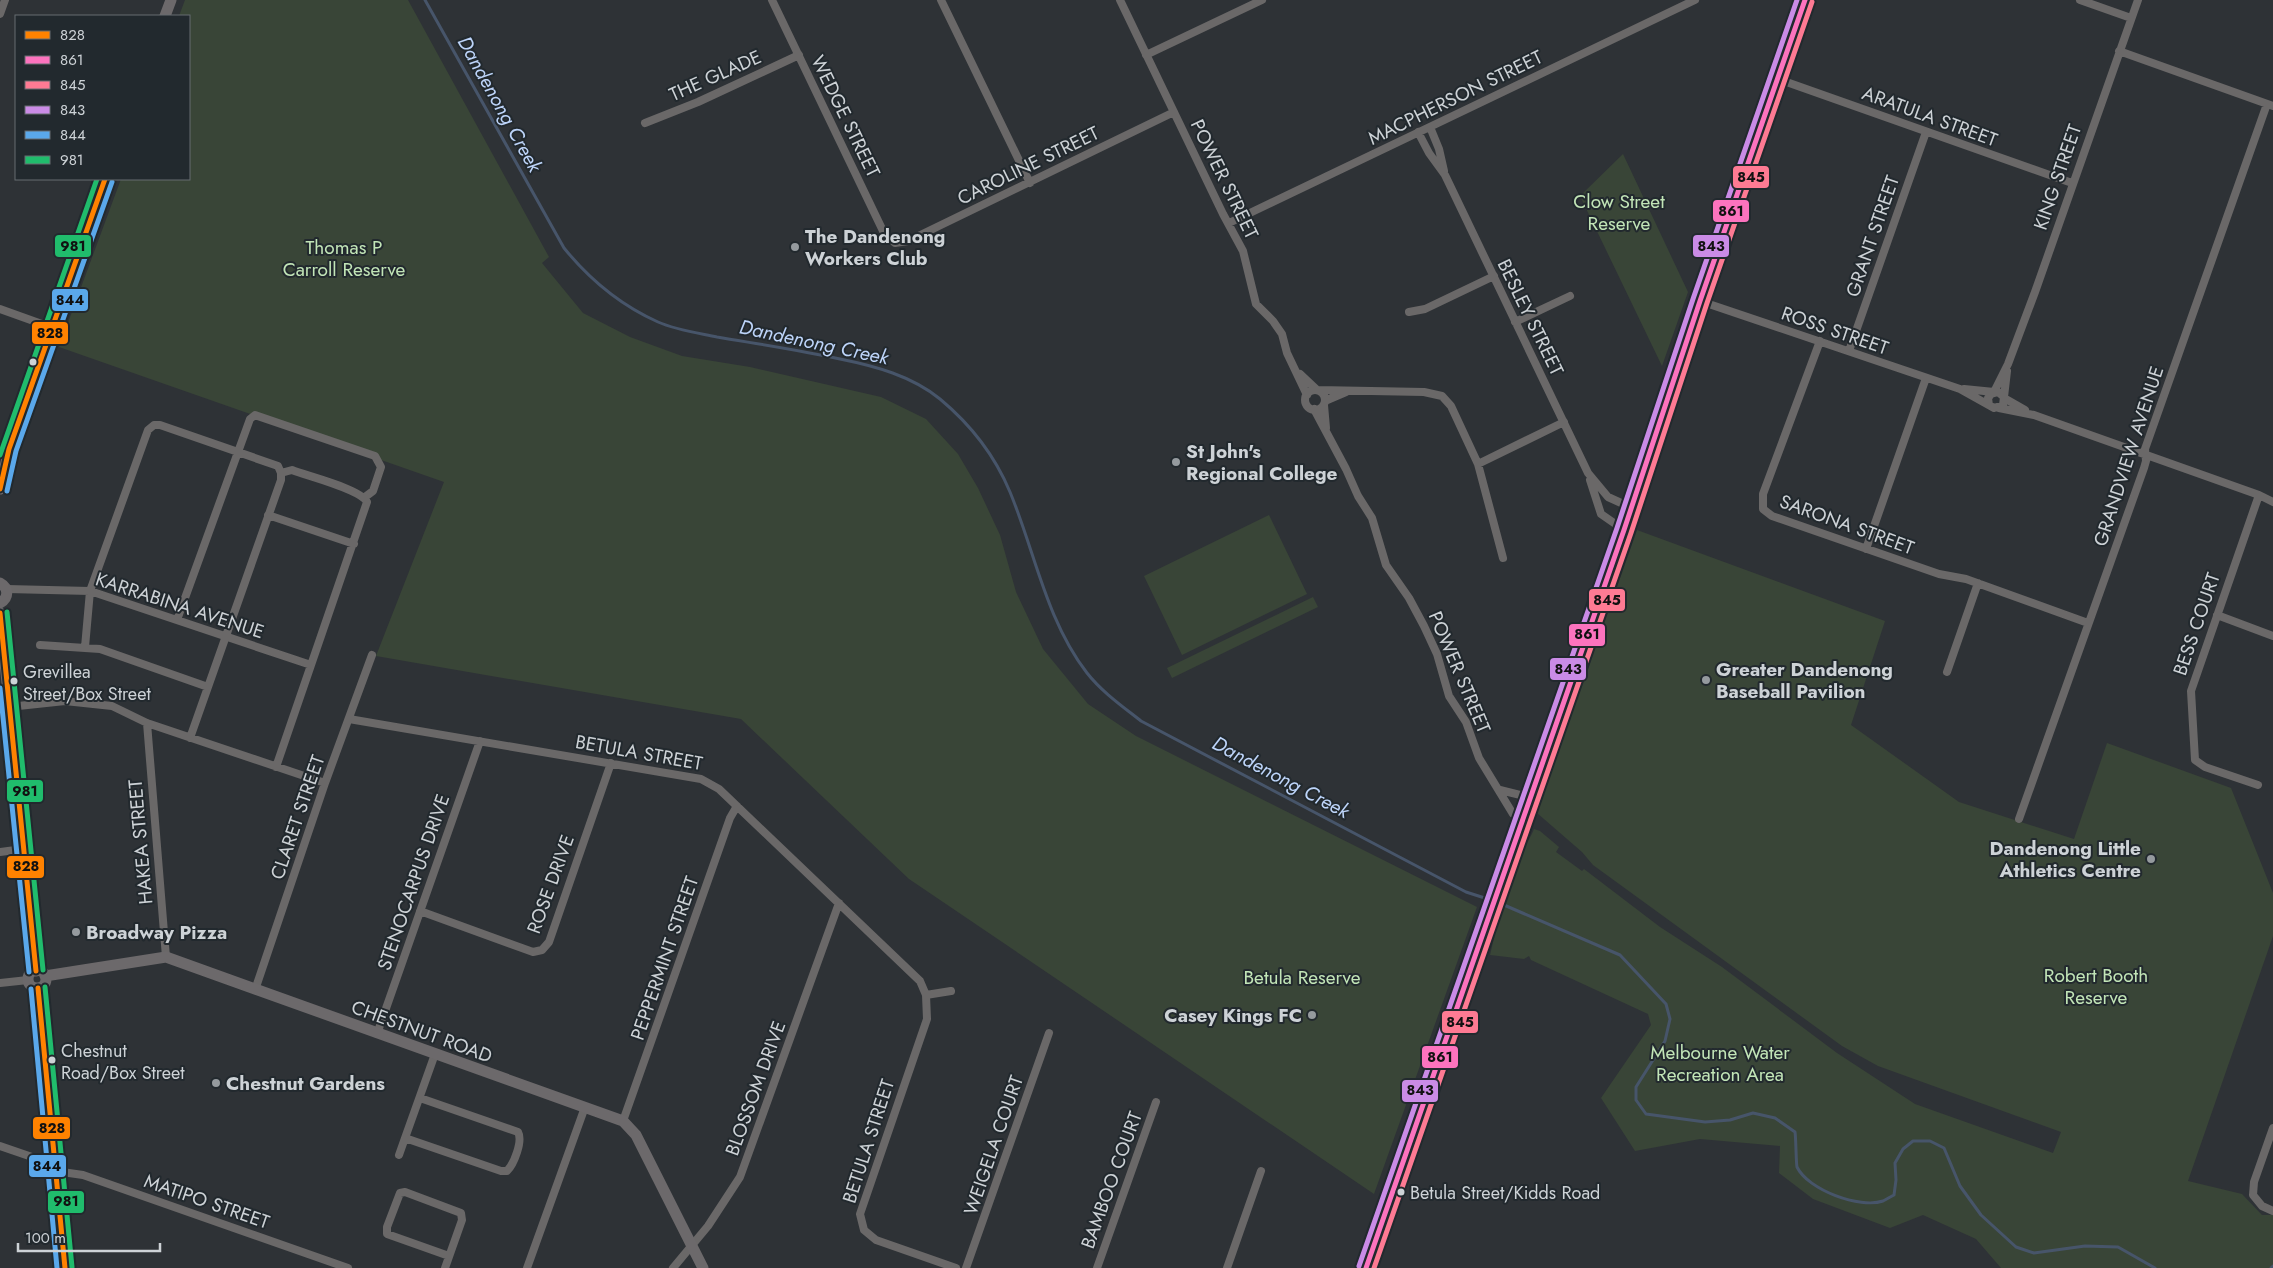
<svg xmlns="http://www.w3.org/2000/svg" width="2273" height="1268" font-family="Jost,sans-serif">
<rect width="100%" height="100%" fill="#2e3236"/>
<path fill="#394537" d="M185 0H408L549 257 542 263 583 313 630 337 682 356 750 367 881 397 926 419 958 454 978 488 1000 535 1016 592 1043 649 1088 704 1136 736 1477 907 1374 1194 909 879 741 719 376 656 444 482 59 347 121 179H189V16H179Z
M1623 154 1688 292 1662 366 1580 196Z
M1269 515 1307 594 1182 655 1144 576Z
M1637 530 1885 621 1851 725 1959 802 2074 839 2107 743 2231 788 2273 893V936L2188 1181 2242 1194 2262 1215H2273V1268H2001L1976 1239 1923 1215 1890 1228 1813 1199 1779 1173 1780 1146 1700 1139 1635 1151 1601 1098 1651 1025 1648 1014 1531 960 1529 956 1524 959 1490 955C1498 923 1504 887 1519 857 1523 847 1530 840 1534 829L1540 831 1559 847 1556 852 1582 871 1584 869 1660 927 1722 967 1837 1053 1915 1104 2053 1153 2061 1132 1878 1066 1842 1046 1593 865 1582 852 1537 813Z
M1313 597 1318 607 1172 678 1167 668Z"/>
<g fill="none" stroke-linecap="round" stroke-linejoin="round">
<path stroke="#47556a" stroke-width="3" d="M425 0 564 248C590 280 620 305 658 322 676 330 698 333 717 337 758 344 799 350 840 359 875 366 912 376 940 399 970 424 995 456 1010 492 1035 552 1046 620 1087 673 1102 692 1122 706 1141 721L1466 892 1491 900
M1497 902 1620 955 1666 1004 1670 1019 1665 1041 1636 1087V1100L1646 1114 1705 1122 1730 1120 1753 1113 1775 1118 1795 1132C1796 1138 1796 1163 1797 1167 1808 1190 1860 1209 1883 1201 1887 1199 1890 1197 1894 1195L1896 1180 1895 1163 1903 1149 1913 1141H1930L1944 1148 1960 1186 1981 1215 2016 1247 2034 1253 2085 1246 2118 1247 2155 1268
M2271 1268 2273 1266"/>
<path stroke="#6a6868" stroke-width="8" d="M772 0 884 233 895 243 908 241 1174 112
M941 0 1030 183
M1120 0 1223 214 1243 251 1256 304 1273 321 1282 334 1287 353 1307 395
M2080 0 2131 18
M0 14 5 0
M2119 51 2273 106
M1146 55 1262 0
M1778 79 2072 183
M645 123 698 102 799 55
M1430 127 1439 149 1444 171
M1418 132 1429 153 1445 175 1588 473 1608 497 1632 508
M1229 223 1695 0
M1700 301 1960 389 1994 408 2003 405 2004 397 1998 392 1991 394 1988 398 1989 405
M0 309 53 328
M1409 312 1425 309 1494 276
M1515 322 1570 296
M1820 341 1763 494V509L1772 516 1939 574 1966 579 2088 623
M1849 351 1926 132
M1300 374 1317 390
M1964 389 1994 392
M1318 390 1424 392 1442 396 1451 406 1478 464 1564 422
M1305 400a10 10 0 1 1 20 0a10 10 0 1 1-20 0Z
M1994 392 2008 364 2035 292 2138 0
M2004 397 2007 371
M2004 398 2025 410
M1325 401 1346 392
M1324 405 1326 428
M1999 408 2034 415 2259 495 2273 502
M1314 409 1346 469 1358 496 1372 518 1386 565 1409 598 1424 626 1437 654 1449 696 1466 722 1479 758 1513 814 1522 817
M1478 464 1503 558
M1590 480 1601 514 1624 530
M268 515 354 544
M1866 549 1926 378
M7 589 90 591 311 665
M2217 615 2273 636
M177 620 250 419 255 415 375 456 381 467 373 491 365 497
M40 645 100 649 208 687
M85 647 90 591 148 430 154 425H160L278 466 281 473V480L190 738
M1947 672 1978 583
M9 707 65 701 112 706 147 723 325 783
M349 719 701 779 719 789 920 981 926 995 927 1019 860 1214 864 1230 876 1240 956 1268
M147 723 166 957
M276 767 367 502C361 489 307 476 292 470L281 473
M2258 785 2205 767 2195 760 2191 691 2259 495
M1500 790 1529 797
M2019 819 2144 468 2146 461 2145 449 2267 104
M0 852 23 849
M420 911 533 952 542 950 549 942 611 763
M0 983 28 980
M255 990 325 783 372 655
M926 995 951 991
M377 1034 480 741
M420 1098 518 1132C523 1141 514 1164 507 1171H501L405 1138 435 1054
M623 1121 730 818 737 806
M2273 1128 2254 1182 2253 1195 2262 1206 2273 1211
M0 1146 32 1157 53 1158
M399 1155 405 1138
M55 1171 83 1175 348 1268
M445 1268 462 1220 461 1213 405 1192 400 1193 387 1227V1234L449 1256
M527 1268 585 1107
M673 1268 708 1226 740 1177 839 903
M966 1268 1049 1033
M1097 1268 1156 1102
M1227 1268 1261 1171"/>
<path stroke="#6c696b" stroke-width="11" d="M165 16 171 0
M0 489 9 449 105 179
M0 583C9 588 9 598 0 603
M0 613 36 971
M28 979a9 9 0 1 1 18 0a9 9 0 1 1-18 0Z
M45 976 166 957 623 1121 636 1135 703 1268
M38 988 65 1268
M1366 1268 1556 720 1624 530 1700 301 1805 0"/>
<defs>
<path id="bus-1" d="M0 489 9 449 105 179
M0 613 36 971
M38 988 65 1268"/>
<path id="bus-2" d="M1366 1268 1624 530 1700 301 1805 0"/>
<path id="bus-3" d="M1374 1268 1631 533 1707 303 1812 2"/>
<path id="bus-4" d="M1359 1266 1617 528 1693 299 1797 0"/>
<path id="bus-5" d="M7 491 16 451 112 182
M0 688 29 972
M31 989 57 1268"/>
<path id="bus-6" d="M0 455 97 179
M7 612 43 970
M45 987 72 1267"/>
</defs>
<use href="#bus-1" stroke="#22292e" stroke-width="9"/>
<use href="#bus-2" stroke="#22292e" stroke-width="9"/>
<use href="#bus-3" stroke="#22292e" stroke-width="9"/>
<use href="#bus-4" stroke="#22292e" stroke-width="9"/>
<use href="#bus-5" stroke="#22292e" stroke-width="9"/>
<use href="#bus-6" stroke="#22292e" stroke-width="9"/>
<use href="#bus-1" stroke="#ff8200" stroke-width="5"/>
<use href="#bus-2" stroke="#fc73be" stroke-width="5"/>
<use href="#bus-3" stroke="#fe7a93" stroke-width="5"/>
<use href="#bus-4" stroke="#ca8be6" stroke-width="5"/>
<use href="#bus-5" stroke="#5aa8eb" stroke-width="5"/>
<use href="#bus-6" stroke="#20bc6c" stroke-width="5"/>
</g>
<g fill="#959a9e" stroke="#22292e" stroke-width="2">
<circle cx="795" cy="247" r="5"/>
<circle cx="1176" cy="462" r="5"/>
<circle cx="1706" cy="680" r="5"/>
<circle cx="2151" cy="859" r="5"/>
<circle cx="76" cy="932" r="5"/>
<circle cx="1312" cy="1015" r="5"/>
<circle cx="216" cy="1083" r="5"/>
</g>
<g fill="#cdd2d6" stroke="#22292e" stroke-width="2">
<circle cx="33" cy="362" r="4.5"/>
<circle cx="14" cy="681" r="4.5"/>
<circle cx="52" cy="1060" r="4.5"/>
<circle cx="1401" cy="1192" r="4.5"/>
</g>
<g text-anchor="middle" stroke-width="4" stroke-linejoin="round" paint-order="stroke">
<g font-size="18" fill="#cdd2d6" stroke="#22292e" text-anchor="start">
<text x="23" y="678">Grevillea<tspan x="23" dy="22">Street/Box Street</tspan></text>
<text x="61" y="1057">Chestnut<tspan x="61" dy="22">Road/Box Street</tspan></text>
<text x="1410" y="1199">Betula Street/Kidds Road</text>
</g>
<g font-size="19" fill="#cdd2d6" stroke="#22292e">
<text transform="translate(715 75) rotate(-24)" y="7">THE GLADE</text>
<text transform="translate(1455 97) rotate(-26)" y="7">MACPHERSON STREET</text>
<text transform="translate(846 116) rotate(64)" y="7">WEDGE STREET</text>
<text transform="translate(1930 116) rotate(20)" y="7">ARATULA STREET</text>
<text transform="translate(1028 165) rotate(-26)" y="7">CAROLINE STREET</text>
<text transform="translate(2057 177) rotate(-71)" y="7">KING STREET</text>
<text transform="translate(1225 179) rotate(64)" y="7">POWER STREET</text>
<text transform="translate(1872 236) rotate(-71)" y="7">GRANT STREET</text>
<text transform="translate(1531 317) rotate(64)" y="7">BESLEY STREET</text>
<text transform="translate(1835 330) rotate(19)" y="7">ROSS STREET</text>
<text transform="translate(2128 456) rotate(-72)" y="7">GRANDVIEW AVENUE</text>
<text transform="translate(1847 524) rotate(20)" y="7">SARONA STREET</text>
<text transform="translate(180 605) rotate(18)" y="7">KARRABINA AVENUE</text>
<text transform="translate(2196 624) rotate(-71)" y="7">BESS COURT</text>
<text transform="translate(1460 672) rotate(67)" y="7">POWER STREET</text>
<text transform="translate(639 752) rotate(10)" y="7">BETULA STREET</text>
<text transform="translate(297 817) rotate(-71)" y="7">CLARET STREET</text>
<text transform="translate(140 842) rotate(-95)" y="7">HAKEA STREET</text>
<text transform="translate(413 882) rotate(-71)" y="7">STENOCARPUS DRIVE</text>
<text transform="translate(550 884) rotate(-70)" y="7">ROSE DRIVE</text>
<text transform="translate(664 958) rotate(-71)" y="7">PEPPERMINT STREET</text>
<text transform="translate(422 1031) rotate(20)" y="7">CHESTNUT ROAD</text>
<text transform="translate(755 1088) rotate(-70)" y="7">BLOSSOM DRIVE</text>
<text transform="translate(868 1141) rotate(-72)" y="7">BETULA STREET</text>
<text transform="translate(993 1145) rotate(-71)" y="7">WEIGELA COURT</text>
<text transform="translate(1111 1180) rotate(-70)" y="7">BAMBOO COURT</text>
<text transform="translate(207 1201) rotate(19)" y="7">MATIPO STREET</text>
</g>
<g font-size="19" fill="#c2e5b7" stroke="#22292e">
<text x="1619" y="208">Clow Street<tspan x="1619" dy="22">Reserve</tspan></text>
<text x="344" y="254">Thomas P<tspan x="344" dy="22">Carroll Reserve</tspan></text>
<text x="2096" y="982">Robert Booth<tspan x="2096" dy="22">Reserve</tspan></text>
<text x="1302" y="984">Betula Reserve</text>
<text x="1720" y="1059">Melbourne Water<tspan x="1720" dy="22">Recreation Area</tspan></text>
</g>
<g font-size="19" font-weight="bold" fill="#cdd2d6" stroke="#22292e" text-anchor="start">
<text x="805" y="243">The Dandenong<tspan x="805" dy="22">Workers Club</tspan></text>
<text x="1186" y="458">St John's<tspan x="1186" dy="22">Regional College</tspan></text>
<text x="1716" y="676">Greater Dandenong<tspan x="1716" dy="22">Baseball Pavilion</tspan></text>
<text x="2141" y="855" text-anchor="end">Dandenong Little<tspan x="2141" dy="22">Athletics Centre</tspan></text>
<text x="86" y="939">Broadway Pizza</text>
<text x="1302" y="1022" text-anchor="end">Casey Kings FC</text>
<text x="226" y="1090">Chestnut Gardens</text>
</g>
<g font-size="20" font-style="italic" fill="#bdd4f9" stroke="#22292e">
<text transform="translate(500 104) rotate(61)" y="7">Dandenong Creek</text>
<text transform="translate(814 342) rotate(12)" y="7">Dandenong Creek</text>
<text transform="translate(1281 777) rotate(28)" y="7">Dandenong Creek</text>
</g>
</g>
<g stroke="#22292e" stroke-width="2">
<rect x="1732" y="165" width="38" height="24" rx="5" fill="#fe7a93"/>
<rect x="1712" y="199" width="38" height="24" rx="5" fill="#fc73be"/>
<rect x="54" y="234" width="38" height="24" rx="5" fill="#20bc6c"/>
<rect x="1692" y="234" width="38" height="24" rx="5" fill="#ca8be6"/>
<rect x="51" y="288" width="38" height="24" rx="5" fill="#5aa8eb"/>
<rect x="31" y="321" width="38" height="24" rx="5" fill="#ff8200"/>
<rect x="1588" y="588" width="38" height="24" rx="5" fill="#fe7a93"/>
<rect x="1568" y="623" width="38" height="24" rx="5" fill="#fc73be"/>
<rect x="1549" y="657" width="38" height="24" rx="5" fill="#ca8be6"/>
<rect x="6" y="779" width="38" height="24" rx="5" fill="#20bc6c"/>
<rect x="6" y="855" width="39" height="24" rx="5" fill="#ff8200"/>
<rect x="1441" y="1010" width="38" height="24" rx="5" fill="#fe7a93"/>
<rect x="1421" y="1045" width="38" height="24" rx="5" fill="#fc73be"/>
<rect x="1401" y="1079" width="38" height="24" rx="5" fill="#ca8be6"/>
<rect x="32" y="1116" width="39" height="24" rx="5" fill="#ff8200"/>
<rect x="28" y="1154" width="39" height="24" rx="5" fill="#5aa8eb"/>
<rect x="47" y="1190" width="38" height="24" rx="5" fill="#20bc6c"/>
</g>
<g font-size="14" text-anchor="middle" font-weight="bold" fill="#111">
<text x="1751" y="182">845</text>
<text x="1731" y="216">861</text>
<text x="73" y="251">981</text>
<text x="1711" y="251">843</text>
<text x="70" y="305">844</text>
<text x="50" y="338">828</text>
<text x="1607" y="605">845</text>
<text x="1587" y="639">861</text>
<text x="1568" y="674">843</text>
<text x="25" y="796">981</text>
<text x="26" y="871">828</text>
<text x="1460" y="1027">845</text>
<text x="1440" y="1062">861</text>
<text x="1420" y="1095">843</text>
<text x="52" y="1133">828</text>
<text x="47" y="1171">844</text>
<text x="66" y="1206">981</text>
</g>
<rect x="15" y="15" width="175" height="165" fill="#22292e" stroke="#666d71"/>
<rect x="25" y="31" width="25" height="8" fill="#ff8200" stroke="#666d71"/>
<text x="60" y="40" font-size="15" fill="#cdd2d6">828</text>
<rect x="25" y="56" width="25" height="8" fill="#fc73be" stroke="#666d71"/>
<text x="60" y="65" font-size="15" fill="#cdd2d6">861</text>
<rect x="25" y="81" width="25" height="8" fill="#fe7a93" stroke="#666d71"/>
<text x="60" y="90" font-size="15" fill="#cdd2d6">845</text>
<rect x="25" y="106" width="25" height="8" fill="#ca8be6" stroke="#666d71"/>
<text x="60" y="115" font-size="15" fill="#cdd2d6">843</text>
<rect x="25" y="131" width="25" height="8" fill="#5aa8eb" stroke="#666d71"/>
<text x="60" y="140" font-size="15" fill="#cdd2d6">844</text>
<rect x="25" y="156" width="25" height="8" fill="#20bc6c" stroke="#666d71"/>
<text x="60" y="165" font-size="15" fill="#cdd2d6">981</text>
<path d="M18 1243v8h142v-8" fill="none" stroke="#cdd2d6" stroke-width="2.5"/>
<text x="25" y="1243" font-size="15" fill="#cdd2d6" stroke="#22292e" stroke-width="4" paint-order="stroke">100 m</text>
</svg>
